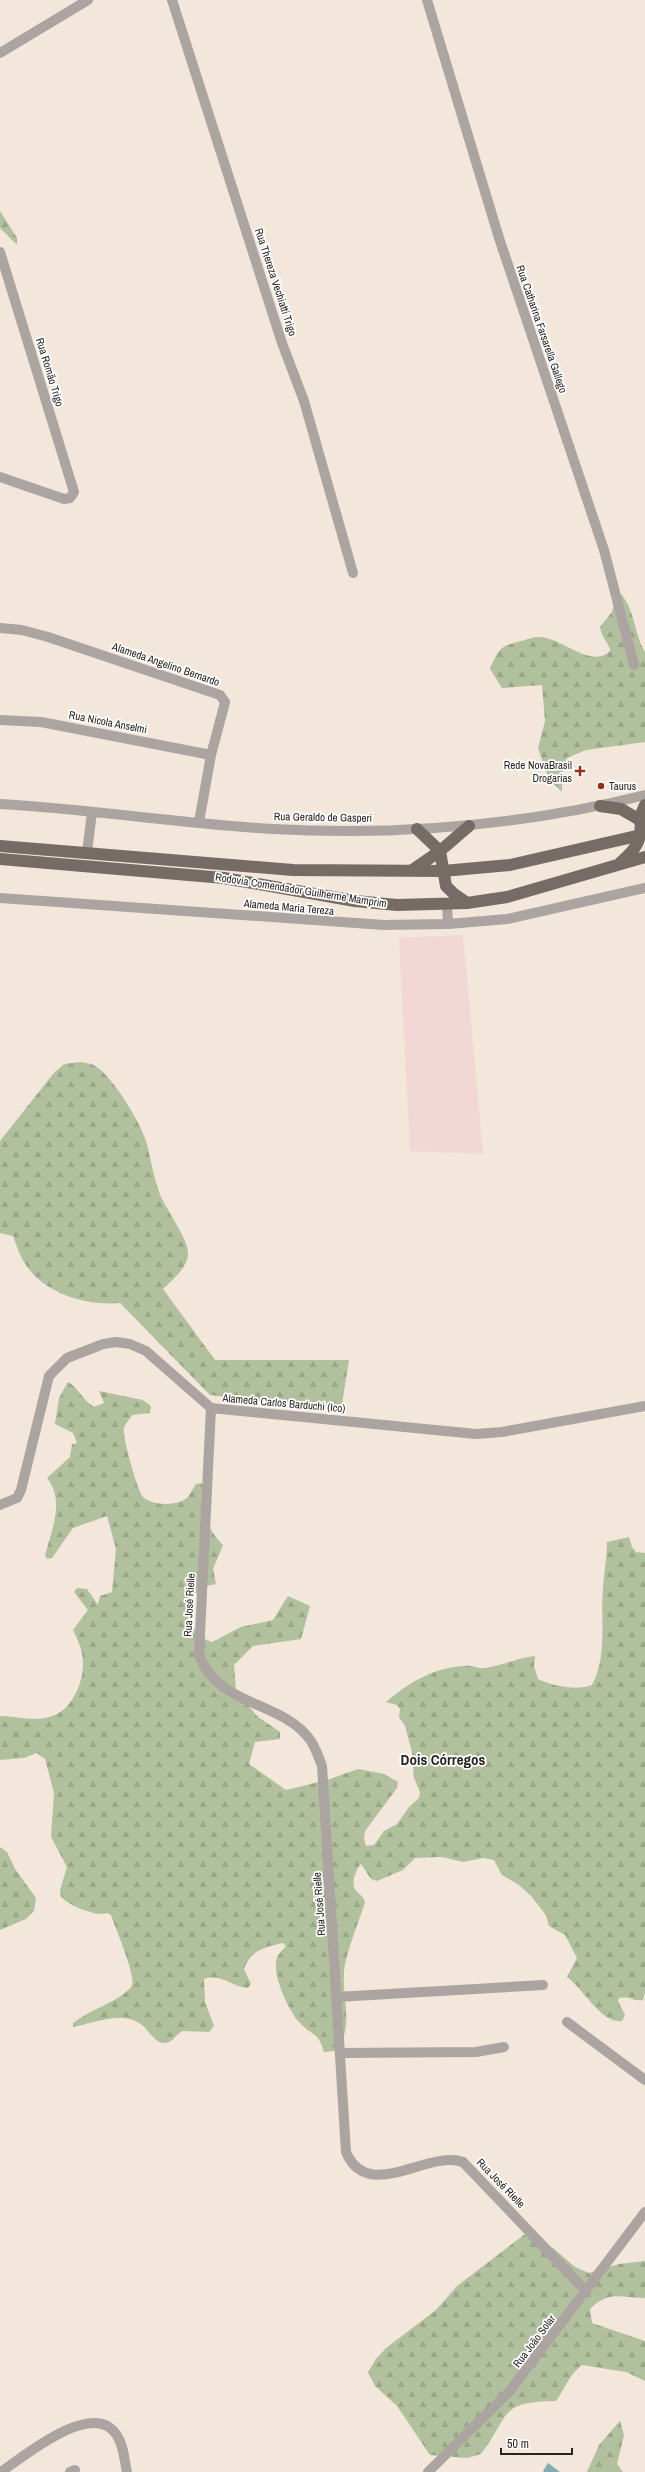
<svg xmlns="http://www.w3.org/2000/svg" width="645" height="2472" font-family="'Archivo Narrow',sans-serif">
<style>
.education{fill:#f2d8d5}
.forest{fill:url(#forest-firs)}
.water{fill:url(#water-waves)}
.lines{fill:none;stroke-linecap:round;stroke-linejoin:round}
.minor{stroke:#aba4a1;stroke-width:10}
.primary{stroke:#776b66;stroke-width:12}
.poi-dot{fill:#962e14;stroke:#fff;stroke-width:1.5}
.labels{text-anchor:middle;stroke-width:3.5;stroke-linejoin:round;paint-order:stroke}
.street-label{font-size:11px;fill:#292420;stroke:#fff}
.poi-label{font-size:11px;fill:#292420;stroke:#fff;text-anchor:end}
.district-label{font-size:15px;font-weight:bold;fill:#292420;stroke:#fff}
</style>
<defs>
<pattern id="forest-firs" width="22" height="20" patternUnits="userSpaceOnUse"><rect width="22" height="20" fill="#b1c09d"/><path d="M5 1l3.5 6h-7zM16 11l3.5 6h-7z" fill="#98a587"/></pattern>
<pattern id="water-waves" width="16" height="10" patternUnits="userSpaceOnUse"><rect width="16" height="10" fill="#7faeb2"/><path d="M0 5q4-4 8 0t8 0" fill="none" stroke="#688d90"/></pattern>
</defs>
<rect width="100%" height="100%" fill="#f3e6da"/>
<!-- education -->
<path class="education" d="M463,935L483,1154L410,1151L399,938Z"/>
<!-- forest -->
<path class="forest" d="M0,211L17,238V245L0,228Z
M621,594C635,610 634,634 645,652V742L586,750L567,758L562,773V792L549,779L538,748L545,721L542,685L502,688L490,669C500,646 501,646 525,640C529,639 533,637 537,637C559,635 592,670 610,651C610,644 602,639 600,627L612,612L616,597Z
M80,1062C85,1063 91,1063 95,1066C112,1075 142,1125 147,1144C151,1161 154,1179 161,1197C167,1210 187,1238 188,1252C189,1267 173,1279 163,1289L215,1360H349L341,1410L210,1395L120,1303C87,1306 45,1294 26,1265C20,1257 17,1246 13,1236L0,1233V1141L53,1074L64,1064Z
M68,1382C78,1387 82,1400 94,1407L104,1403L99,1391L143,1400L151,1406L150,1413L132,1415C130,1419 125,1424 124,1428C122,1436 138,1494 144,1498C154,1506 179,1506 188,1497C191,1493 193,1488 196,1484L201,1483L207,1489C208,1515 203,1525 223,1545L213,1569L216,1584C211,1585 204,1586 201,1589C179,1605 189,1635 212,1642L241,1627L273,1620L288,1596L310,1606L301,1639L253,1646L234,1665L236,1690L257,1716L280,1732V1739L255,1742L249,1764L286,1790L327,1780L358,1769L384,1774L398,1782L397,1788L365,1831L364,1839L366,1846L374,1845L384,1831L397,1824L409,1807L419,1798L420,1792L414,1778L412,1752L405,1726L399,1717L400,1709L397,1705L386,1702C410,1682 434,1667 466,1666C472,1665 478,1669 484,1668C501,1666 517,1658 535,1656L534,1666L538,1679C553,1686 576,1691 592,1685C608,1655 600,1620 603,1588C604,1572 607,1558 607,1542L629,1537L632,1547L636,1552L645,1553V1993L643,2000C634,2002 629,1995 619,1998L618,2001L625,2015L622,2021C601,2024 583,1988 567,1977L577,1958L565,1935L549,1926L546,1915L531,1896L519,1885L502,1875L494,1860L483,1858L463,1862L442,1857L415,1858L403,1870L377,1881L371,1879L361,1864C356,1869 351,1883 355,1889C358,1894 363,1895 365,1902C359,1922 345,1954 344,1973C342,2000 355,2029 335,2051L324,2052C318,2031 313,2037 300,2023C289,2012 271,1973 277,1958C278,1954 283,1950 286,1946L283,1943C265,1947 251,1950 244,1969L251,1984L248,1988C231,1987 222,1973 204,1979L205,2002L214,2026L209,2032L183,2031C175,2034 173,2044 163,2043C155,2042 148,2030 142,2025C124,2010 93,2023 73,2027V2023C86,2013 102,2007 116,1999C121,1996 130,1990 132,1985C136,1976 115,1927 111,1915C106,1912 103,1914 98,1914C84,1911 71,1906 61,1897L60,1890L67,1867L51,1837L54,1793L45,1759L37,1753L24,1758L0,1760V1716C18,1716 38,1723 55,1715C73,1708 84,1680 83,1662C83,1651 78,1641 73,1630L88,1610L74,1592L77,1588L87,1589L98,1605L100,1596L112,1592L116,1549L107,1516L73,1528L52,1558L47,1559L45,1555C52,1530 65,1500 47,1478L70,1457L72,1444L77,1443L73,1433L55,1424L59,1398Z
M0,1847L7,1852L15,1869L36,1898L34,1911L26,1919L0,1930Z
M525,2234L553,2248L575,2267L589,2273L619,2264L645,2261V2298C620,2298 609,2290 590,2309L592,2323L645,2341V2381L626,2372L582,2365C568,2376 566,2387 556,2401C498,2402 511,2414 481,2454L467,2458L430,2455L397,2406L375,2386L368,2372L376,2359L386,2348L436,2310L457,2286Z
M620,2421L624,2435L617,2464L623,2472H587L599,2445Z"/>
<!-- water -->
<path class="water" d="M548,2463L560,2472H544L543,2471Z"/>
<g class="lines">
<!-- minor -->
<path class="minor" d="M172,0L282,343L304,401L353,573
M427,0L499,238L604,550L634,665
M0,53L88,0
M0,252L74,492L70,498L64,499L0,477
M0,628L22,630L48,637L220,695L225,702L224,706L211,755L199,822
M0,720L41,722L211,755
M0,804C91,809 182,824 273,829C397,836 524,825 645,795
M87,852L92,812
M0,898L384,925L448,924L507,919L645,888
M447,903L448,924
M211,1408L199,1654C216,1707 283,1700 311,1741C316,1749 319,1758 322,1766L346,2152C368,2204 428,2149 463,2162L586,2291
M0,1505L17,1498L21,1490L49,1376L67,1358L103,1344L116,1342L130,1344L146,1351L211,1408L476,1434L502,1432L645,1406
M336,1997L543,1985
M567,2022L645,2080
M340,2053L476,2052L504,2047
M1,2472C23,2457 92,2399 116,2434C124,2445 124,2459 127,2472
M70,2472L75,2470
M428,2472L509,2392L645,2212"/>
<!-- primary -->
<path class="primary" d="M600,806L621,809L645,823
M417,829L440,851L446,886L454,894L467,903
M0,846L293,870L443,871L510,865L645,834
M0,859L224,878L355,901L397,905L467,903L507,897L645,857
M620,863C628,856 638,847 640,835C642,823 638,818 645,805
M411,871L440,851L469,826"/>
</g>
<!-- markers -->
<g class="poi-dot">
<path d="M578 765h4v4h4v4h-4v4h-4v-4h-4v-4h4z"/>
<circle cx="601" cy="786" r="4"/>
</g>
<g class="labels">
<!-- street labels -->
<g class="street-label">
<text transform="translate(276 282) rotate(72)" y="4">Rua Thereza Vechiatti Trigo</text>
<text transform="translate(542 329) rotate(71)" y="4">Rua Catharina Farsarella Gallego</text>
<text transform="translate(50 372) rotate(73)" y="4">Rua Romão Trigo</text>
<text transform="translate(166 664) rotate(19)" y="4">Alameda Angelino Bernardo</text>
<text transform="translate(108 722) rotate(11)" y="4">Rua Nicola Anselmi</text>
<text transform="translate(323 817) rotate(1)" y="4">Rua Geraldo de Gasperi</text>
<text transform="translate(301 890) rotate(9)" y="4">Rodovia Comendador Guilherme Mamprim</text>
<text transform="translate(289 907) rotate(5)" y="4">Alameda Maria Tereza</text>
<text transform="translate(284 1403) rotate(5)" y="4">Alameda Carlos Barduchi (Ico)</text>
<text transform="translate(189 1605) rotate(-87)" y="4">Rua José Rielle</text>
<text transform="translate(319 1904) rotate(-94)" y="4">Rua José Rielle</text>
<text transform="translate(501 2183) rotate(46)" y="4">Rua José Rielle</text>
<text transform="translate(534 2341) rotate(-53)" y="4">Rua João Solar</text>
</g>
<!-- poi labels -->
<g class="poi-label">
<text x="572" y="769">Rede NovaBrasil<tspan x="572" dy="13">Drogarias</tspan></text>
<text x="609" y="790" text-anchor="start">Taurus</text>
</g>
<!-- district labels -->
<g class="district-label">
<text x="443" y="1765">Dois Córregos</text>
</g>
</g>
<!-- scale -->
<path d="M501 2448v6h71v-6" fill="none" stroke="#292420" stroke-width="2"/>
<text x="507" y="2448" font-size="12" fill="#292420" stroke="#ffffff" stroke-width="3" paint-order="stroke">50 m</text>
</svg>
